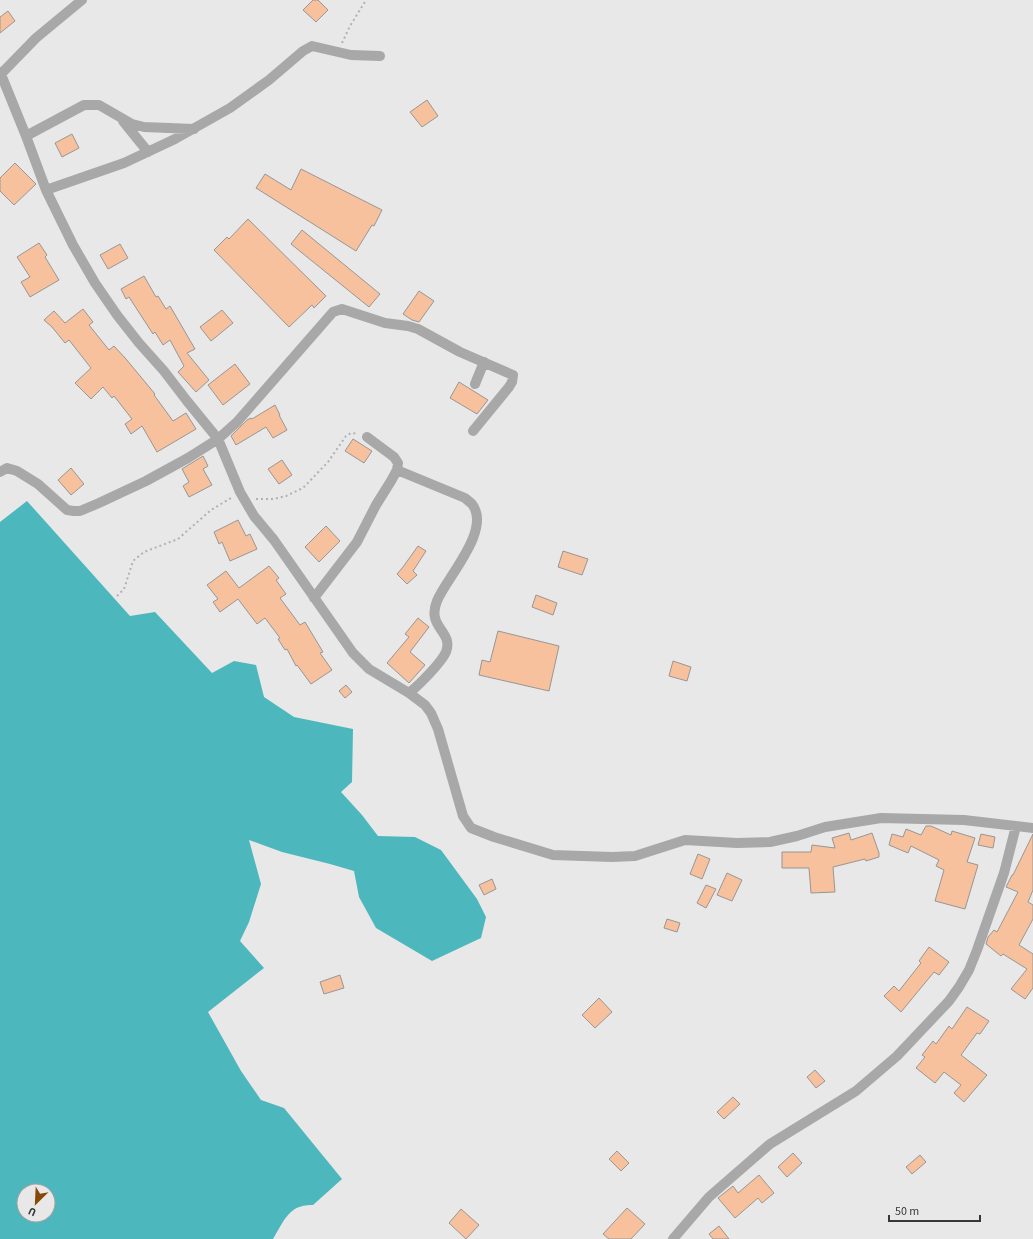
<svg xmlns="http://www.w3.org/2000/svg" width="1033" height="1239" font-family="'Source Sans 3',sans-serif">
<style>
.water{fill:#4cb7bc;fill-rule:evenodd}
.building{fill:#f6c19c;stroke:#989696}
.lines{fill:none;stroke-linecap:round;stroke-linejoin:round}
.path{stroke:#b1b1b2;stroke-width:2;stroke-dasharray:2 3;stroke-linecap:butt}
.minor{stroke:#a9a8a8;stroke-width:10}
</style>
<rect width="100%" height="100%" fill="#e8e8e9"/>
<!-- water -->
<path class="water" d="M27,501L130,616L155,612L212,673L234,661L256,665L264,697L294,717L353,729L352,782L341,792L362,815L378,836L415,837L441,850L477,899L486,917L481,938L432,961L376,928L359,897L354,871L330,864L282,852L249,840L261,884L249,922L240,941L264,968L208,1012L241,1071L261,1100L284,1108L342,1179L313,1205C289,1204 284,1221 273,1239H0V522ZM24,1191H48V1215H24Z"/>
<!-- building -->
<path class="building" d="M313,0H318L328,10L316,22L303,10Z
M8,11L15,21L0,33V17Z
M427,100L438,116L422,127L410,112Z
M72,134L79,148L62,157L55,143Z
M15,163L36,184L14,205L0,191V178Z
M301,169L382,210L374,226L372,225L356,251L256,188L265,174L291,190Z
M248,219L326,296L314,308L312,305L289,327L214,250L227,237L229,239Z
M302,230L380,294L369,307L291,244Z
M39,243L47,255L45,257L59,280L30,297L21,282L30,277L17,257Z
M120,244L128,258L108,269L100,255Z
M144,276L156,297L158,296L166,309L170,306L195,349L187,353L209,380L196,392L178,372L184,366L170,340L163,345L155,332L153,334L129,297L126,299L121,289Z
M419,291L434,301L419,322L412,320L403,314Z
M83,309L93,322L89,325L109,350L114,346L126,359L155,394L154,395L173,421L186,413L196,429L157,452L142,426L131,434L125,424L132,419L114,396L112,398L103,387L91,399L75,383L91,368L69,340L65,343L52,327L44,320L54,311L65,323Z
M222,310L233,323L211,341L200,327Z
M235,364L250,384L223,405L208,385Z
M459,382L488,400L477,414L450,398Z
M275,405L280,415H279L287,430L273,438L266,427L236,445L231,436L247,420L251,418L252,419Z
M353,439L372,451L364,463L345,451Z
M203,456L208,466L203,469L212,485L189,497L183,486L189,482L182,469Z
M282,460L292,475L279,484L268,469Z
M71,468L84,484L71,495L58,480Z
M238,520L246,536L250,534L257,549L230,561L222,542L219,544L214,532Z
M326,526L340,541L319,562L305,547Z
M418,546L426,551L413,571L417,575L407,584L397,574L403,567Z
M563,551L588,559L582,575L558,567Z
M269,566L279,578L276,580L286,594L280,598L300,625L305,622L323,652L320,653L332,670L311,684L297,665L296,666L287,649L285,650L278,639L280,638L265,618L257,624L238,599L220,612L213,602L218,599L207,585L226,571L239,588Z
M536,595L557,603L553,615L532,607Z
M418,618L429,627L410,652L425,665L409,683L387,663L409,637L405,634Z
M498,631L559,646L549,691L479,675L482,660L490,662Z
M673,661L691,667L687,681L669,676Z
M346,685L352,692L345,698L339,691Z
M926,826H931L951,835L952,831L975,838L967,862L978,865L965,909L935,901L944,870L936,866L939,860L911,846L908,853L889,845L892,834L903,837L906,829L921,835Z
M849,833L851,840L872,833L879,853V857L866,861L865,859L833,867L835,892L811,893L809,868H782V852H811L812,845L835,848L832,838Z
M981,834L995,837L993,848L978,845Z
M1033,834V890L1028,902L1033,905V919L1019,945L1033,954V988L1025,999L1011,989L1027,969L1003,954L1001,956L986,944L988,937L994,930L997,932L1018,892L1006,887L1012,875H1013Z
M698,854L710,859L702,879L690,874Z
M727,873L742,880L732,901L717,895Z
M492,879L496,889L484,895L479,885Z
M706,885L716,889L706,908L697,903Z
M667,919L680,923L677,932L664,928Z
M929,947L949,962L939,975L934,972L901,1012L884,996L894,986L899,991L921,963L919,961Z
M340,975L344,988L324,994L320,982Z
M599,998L612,1012L595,1028L582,1015Z
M967,1007L989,1021L980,1034L977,1033L961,1055L987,1075L964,1102L954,1093L961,1085L944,1072L935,1083L916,1068L925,1057L922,1055L933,1041L936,1044L949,1026L952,1029Z
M815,1070L825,1081L816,1088L807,1077Z
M733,1097L740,1104L724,1119L717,1112Z
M617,1151L629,1163L621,1171L609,1159Z
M793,1153L802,1163L787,1177L778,1167Z
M920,1155L926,1162L912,1174L906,1167Z
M759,1175L774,1193L762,1203L758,1198L735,1218L718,1198L733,1186L738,1193Z
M627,1208L645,1224L631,1239H609L603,1234Z
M461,1209L479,1225L466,1239L449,1223Z
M719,1226L729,1239H713L709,1234Z"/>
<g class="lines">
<!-- path -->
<path class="path" d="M342,43L350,26L366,0
M256,499H274L286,496L303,488L328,462L346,436L351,433L358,434
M117,596L124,589L133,561L144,552L178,539L211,510L231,498"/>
<!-- minor -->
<path class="minor" d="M0,72L26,136L46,190L73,245L95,283L117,315L139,343L164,371L187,401L218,439L240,492L254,516L274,540L353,653L369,669L409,693L425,705L431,713L438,729L463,816L471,828L494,837L553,855L612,857L635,856L685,840L737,843L770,842L797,836L825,827L881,818L964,820L1033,828
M1,74L36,38L82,0
M123,121L148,152
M26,136L84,105H99L132,124L144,127L194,129
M46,190L124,163L175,139L230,108L269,80L303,51L312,46L351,55L380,56
M475,384L484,362
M397,470L465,498C467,500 470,502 472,504C492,530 447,577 437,601C426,628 454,631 446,652C441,663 419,685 409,693
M0,472L7,468L17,471L38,484L67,510L74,511H80L99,503L146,481L188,458L218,439L237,422L333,312L342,309L385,323L408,326L418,329L460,352L513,375L512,382L509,387L473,431
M314,598L357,542L376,505L391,481L397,470L398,463L394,457L367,437
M673,1239L709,1197L770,1144L856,1091L897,1056L949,1001L959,987L969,970L977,950L1004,873L1016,826"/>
</g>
<!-- north arrow -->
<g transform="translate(36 1203) rotate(204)"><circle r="19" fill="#e8e8e9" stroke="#a1a1a2"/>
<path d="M0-3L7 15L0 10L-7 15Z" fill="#864907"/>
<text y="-6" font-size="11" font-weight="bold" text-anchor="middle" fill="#373737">U</text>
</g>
<!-- scale -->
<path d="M889 1215v6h91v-6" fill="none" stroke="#373737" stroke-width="2"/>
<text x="895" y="1215" font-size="12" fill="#373737" stroke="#e8e8e9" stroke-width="3" paint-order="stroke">50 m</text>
</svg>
